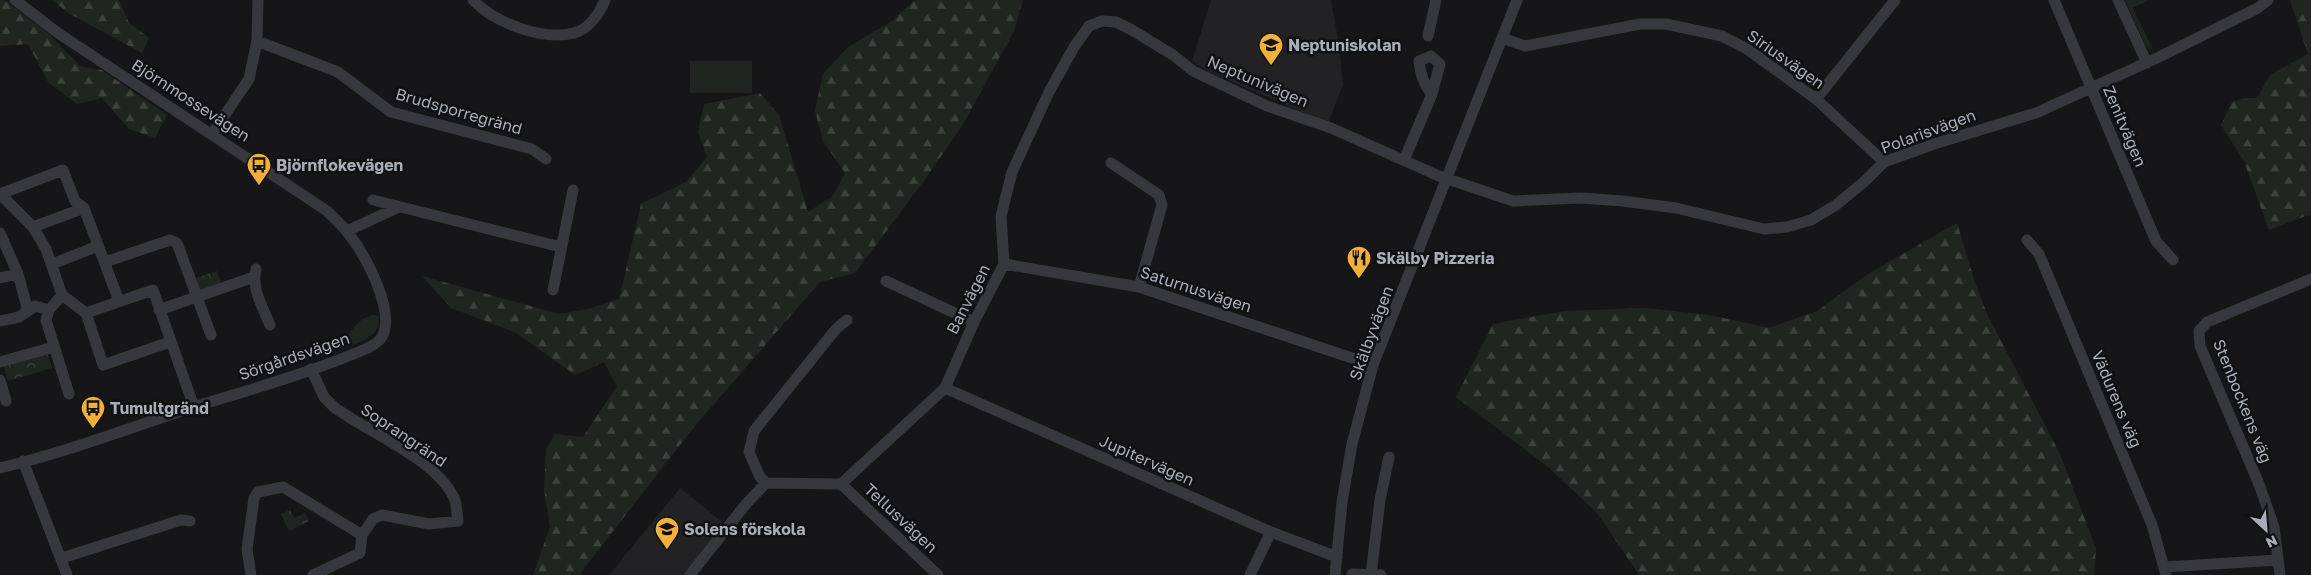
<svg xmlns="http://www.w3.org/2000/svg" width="2311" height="575" font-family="'Golos Text',sans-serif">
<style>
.built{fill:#222225}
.grass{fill:#1e261f}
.forest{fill:url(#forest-firs)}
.park{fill:url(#park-crowns)}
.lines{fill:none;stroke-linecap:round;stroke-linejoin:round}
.minor{stroke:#37383d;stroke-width:11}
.labels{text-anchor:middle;stroke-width:5;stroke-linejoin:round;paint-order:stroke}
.poi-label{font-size:16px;font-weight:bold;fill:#a8adb8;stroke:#111113;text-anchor:start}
.street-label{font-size:16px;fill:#a8adb8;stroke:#111113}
</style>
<defs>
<pattern id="forest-firs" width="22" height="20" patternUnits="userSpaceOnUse" patternTransform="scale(1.25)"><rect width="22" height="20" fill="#1e261f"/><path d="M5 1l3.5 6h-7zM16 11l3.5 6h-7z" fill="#3c433d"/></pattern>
<pattern id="park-crowns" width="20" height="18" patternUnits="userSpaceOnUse" patternTransform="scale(1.25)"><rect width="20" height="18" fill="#1e261f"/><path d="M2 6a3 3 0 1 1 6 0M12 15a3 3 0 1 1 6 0" fill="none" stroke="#3c433d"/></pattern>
</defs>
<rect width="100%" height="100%" fill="#161618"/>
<!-- built -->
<path class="built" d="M1211,0H1331L1339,45L1343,85L1328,123L1209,72L1192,61Z
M680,488L725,524L684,575H609Z"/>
<!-- grass -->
<path class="grass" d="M2125,0H2149L2133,8L2153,50L2146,46Z
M690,61H752V93H690Z
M1234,63L1260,74L1255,87L1229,76Z
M373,315L378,316C385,336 353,345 340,350C348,336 355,319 373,315Z"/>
<!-- forest -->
<path class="forest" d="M0,0H4L47,32L80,66L102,70L167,115L155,138L129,129L102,98L77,104L48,82L28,44L0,46Z
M52,0H119L129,23L149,38L142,53L70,14Z
M915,0H1023L1014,31L962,126L926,178L855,273L820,282L694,427L579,575H533L550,527L544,490L546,449L555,434L583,437L617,386L604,362L575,375L515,332L451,308L422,276L559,314L588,309L619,299L641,204L686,182L707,157L698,132L704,104L760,93L779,115L808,212L833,196L845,173L823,141L815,111L823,74L848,47L892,21Z
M2290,0H2311V214L2269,230L2244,161L2221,125L2232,102L2244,98H2257L2270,75L2308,54Z
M1957,223L1974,279L1987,314L2060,454L2096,548L2094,575H1639L1597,513L1548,467L1456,397L1493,324L1564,311L1646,308L1710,315L1769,328L1817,311L1868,274Z"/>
<!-- park -->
<path class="park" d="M217,271L221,283L200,290L196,278Z
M47,352L52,368L8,381L3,365Z
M290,510L294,518L305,513L309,521L289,531L281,514Z"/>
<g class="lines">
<!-- minor -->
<path class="minor" d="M473,0C495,23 542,41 574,33C588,30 600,13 605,0
M2054,0L2156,241L2173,260
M2118,0L2147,63
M1428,36L1436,0
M1502,38L1525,46L1640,24H1666L1722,36L1747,49L1816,99L1884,162
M257,41L338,72L391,112L532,149L546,159
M1816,99L1895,0
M212,134L249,79L257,41L258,0
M1404,160L1432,94C1423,84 1421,75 1419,61L1431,56L1440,64L1432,94
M1111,163L1159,195L1162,205L1139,287
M0,194L63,170L75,201L84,208L119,301
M0,194L33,227L46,249L62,295L86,313
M373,200L561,247
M33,227L84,208
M347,231L399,207
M0,233L18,274L28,311L35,306L49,310
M2027,240L2039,254L2152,525L2166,575
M105,262L170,240L177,243L211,335
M52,264L98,246
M1004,264L1139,287L1373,365
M256,269C251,288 263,308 270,325
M0,278L18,274
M886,281L974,322
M553,290L573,190
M62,295L49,310L46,320L69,394
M159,310L254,277
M0,321L19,317L28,311
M170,342L103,365L86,313L153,290L194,407
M0,362L54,347
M0,380L6,401
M945,388L1271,532L1337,557
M23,461L67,575
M0,468C64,453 126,429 188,409C248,390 310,373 368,348C373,345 379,342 382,337C396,311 365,254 348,233C342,225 334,218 327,211L58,33L15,0
M766,483L760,477L749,452L754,431L836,329L847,320
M841,484L938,575
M62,558L181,520L190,521
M2165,567L2278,560
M1352,574L1381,575
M251,575L247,549L254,498L258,492L283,487L362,535L373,519L382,515L429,524L458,521C457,514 457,505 454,498C436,459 369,433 334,407L324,397L311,369
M313,575L360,553L362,535
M690,575L746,504L766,483L841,484L945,388L974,322L1004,264L1001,216L1012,172L1049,92L1074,47L1089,26L1102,21L1116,22L1132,30L1173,55L1193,71L1267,106L1331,128L1439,176L1513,201L1580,198L1623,201L1676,208L1764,229L1787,227L1811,220L1836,205L1865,181L1884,162L1934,144L2036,113L2159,57L2258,8L2268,0
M1250,575L1271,532
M1335,575L1342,502L1352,444L1373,365L1517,0
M1371,575L1380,500L1389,457
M2280,575L2274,527L2259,484L2200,346L2199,331L2207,322L2311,279"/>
</g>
<!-- icons -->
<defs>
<symbol id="school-pin" viewBox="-11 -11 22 30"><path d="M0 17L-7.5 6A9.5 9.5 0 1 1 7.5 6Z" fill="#f2b134" stroke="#111113"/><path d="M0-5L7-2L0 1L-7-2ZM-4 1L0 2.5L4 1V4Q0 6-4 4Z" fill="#111"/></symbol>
<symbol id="bus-pin" viewBox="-11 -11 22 30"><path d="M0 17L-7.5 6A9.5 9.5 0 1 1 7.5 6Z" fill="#f2b134" stroke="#111113"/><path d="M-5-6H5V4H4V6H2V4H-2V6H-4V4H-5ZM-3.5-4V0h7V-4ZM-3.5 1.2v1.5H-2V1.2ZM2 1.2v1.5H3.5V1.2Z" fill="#111"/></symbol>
<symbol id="restaurant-pin" viewBox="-11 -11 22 30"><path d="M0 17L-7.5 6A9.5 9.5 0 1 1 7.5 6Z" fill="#f2b134" stroke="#111113"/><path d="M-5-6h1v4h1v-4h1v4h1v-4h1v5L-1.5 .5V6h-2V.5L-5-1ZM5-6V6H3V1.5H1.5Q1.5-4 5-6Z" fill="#111"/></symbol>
</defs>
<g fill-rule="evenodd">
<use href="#school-pin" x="1257" y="31" width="28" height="38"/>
<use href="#bus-pin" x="245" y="151" width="28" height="38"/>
<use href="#restaurant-pin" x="1345" y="244" width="28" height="38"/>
<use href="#bus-pin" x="79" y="394" width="28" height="38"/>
<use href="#school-pin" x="653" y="515" width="28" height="38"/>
</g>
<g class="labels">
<!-- poi labels -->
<g class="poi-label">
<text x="1288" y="51">Neptuniskolan</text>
<text x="276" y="171">Björnflokevägen</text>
<text x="1376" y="264">Skälby Pizzeria</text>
<text x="110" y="414">Tumultgränd</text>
<text x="684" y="535">Solens förskola</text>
</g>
<!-- street labels -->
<g class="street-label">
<text transform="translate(1786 59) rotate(35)" y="6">Siriusvägen</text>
<text transform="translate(1258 81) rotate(23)" y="6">Neptunivägen</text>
<text transform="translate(191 100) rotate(33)" y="6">Björnmossevägen</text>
<text transform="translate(459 111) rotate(16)" y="6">Brudsporregränd</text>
<text transform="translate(2125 126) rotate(67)" y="6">Zenitvägen</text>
<text transform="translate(1928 131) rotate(-20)" y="6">Polarisvägen</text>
<text transform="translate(1196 289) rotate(18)" y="6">Saturnusvägen</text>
<text transform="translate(968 299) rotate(-63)" y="6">Banvägen</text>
<text transform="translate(1371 333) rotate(-70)" y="6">Skälbyvägen</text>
<text transform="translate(294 356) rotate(-19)" y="6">Sörgårdsvägen</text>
<text transform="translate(2117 399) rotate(67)" y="6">Vädurens väg</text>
<text transform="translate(2243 401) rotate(68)" y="6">Stenbockens väg</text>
<text transform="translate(404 435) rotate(34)" y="6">Soprangränd</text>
<text transform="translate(1147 460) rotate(24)" y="6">Jupitervägen</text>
<text transform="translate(901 518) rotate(43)" y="6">Tellusvägen</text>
</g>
</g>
<!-- north arrow -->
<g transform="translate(2266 530) rotate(154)" stroke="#111113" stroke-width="4" paint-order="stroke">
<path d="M0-4L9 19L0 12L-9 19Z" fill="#a8adb8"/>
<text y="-8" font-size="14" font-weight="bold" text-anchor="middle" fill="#a8adb8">N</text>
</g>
</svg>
